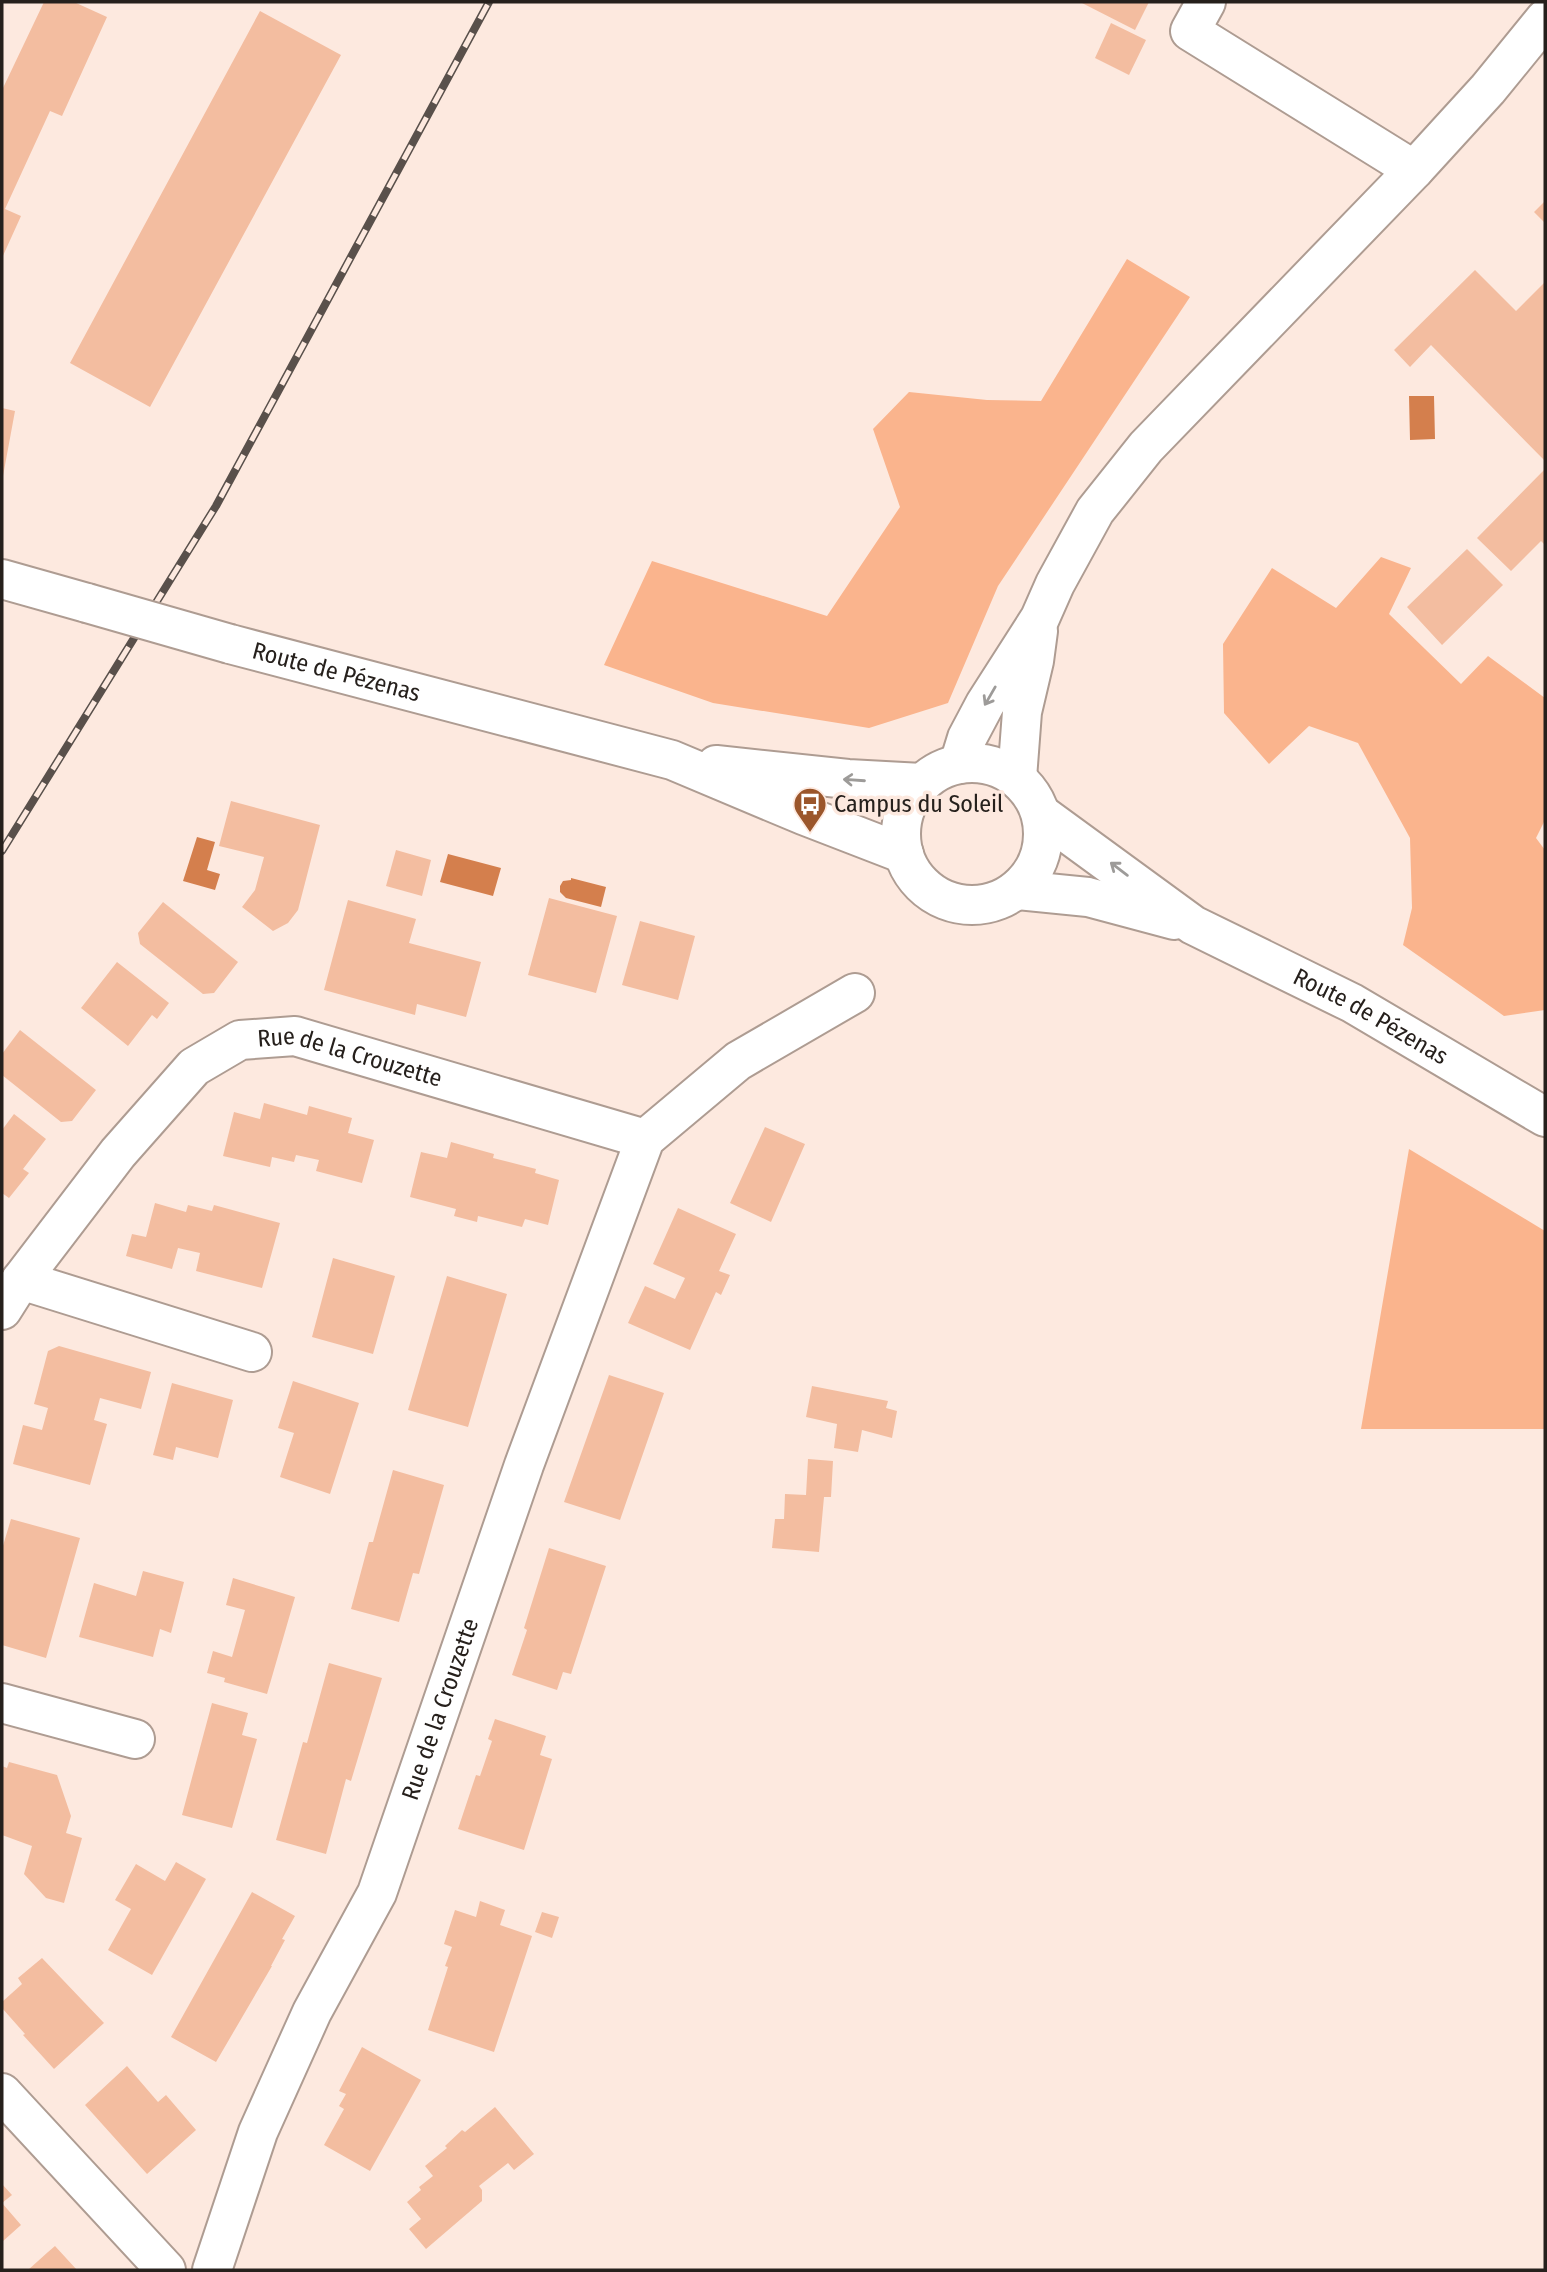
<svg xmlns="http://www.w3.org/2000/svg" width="1547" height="2272" font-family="'Fira Sans Condensed',sans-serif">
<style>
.green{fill:#fab48d}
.water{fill:#d47f4d}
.building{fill:#f3bda0}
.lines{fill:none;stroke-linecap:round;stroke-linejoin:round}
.minor-casing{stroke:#ae9c92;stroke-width:42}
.major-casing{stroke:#ae9c92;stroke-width:42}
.minor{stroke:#fff;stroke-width:38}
.major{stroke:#fff;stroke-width:38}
.rail-casing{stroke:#59504b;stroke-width:8}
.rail{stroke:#fde9df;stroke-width:5;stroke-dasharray:16;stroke-linecap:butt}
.major-bridge-casing{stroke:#ae9c92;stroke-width:42;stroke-linecap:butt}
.major-bridge{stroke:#fff;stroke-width:38}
.oneway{stroke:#9d9b99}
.labels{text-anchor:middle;stroke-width:7;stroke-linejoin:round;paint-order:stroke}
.street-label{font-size:24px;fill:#26201c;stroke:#fde9df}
.poi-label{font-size:24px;fill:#26201c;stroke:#fde9df;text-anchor:start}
</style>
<rect width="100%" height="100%" fill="#fde9df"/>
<!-- green -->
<path class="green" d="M1127,259L1190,297L998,586L948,703L869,728L713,703L604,665L652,561L827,616L900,507L873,429L909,392L987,400L1041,401Z
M1381,557L1411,568L1389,614L1461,684L1488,656L1545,698V820L1536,838L1545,850V1010L1504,1016L1403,945L1412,908L1410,838L1358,743L1309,726L1269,764L1224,713L1223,644L1272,568L1336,608Z
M1409,1149L1545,1231V1429H1361Z"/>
<!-- water -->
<path class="water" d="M1409,396H1434L1435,439L1410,440Z
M197,837L215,842L207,870L220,874L215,890L183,881Z
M448,854L501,868L493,896L440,882Z
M571,878L606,887L601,907L566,898L560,892V886L563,881L571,880Z"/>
<!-- building -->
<path class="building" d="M44,2H74L107,17L62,116L50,111L5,209L21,216L2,258V88H3Z
M1080,2H1149L1135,30Z
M260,11L341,55L150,407L70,363Z
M1111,23L1146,40L1129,75L1095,58Z
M1545,201V223L1534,212Z
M1475,270L1516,311L1545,282V461L1431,345L1410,367L1394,350Z
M2,408L15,411L3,476H2Z
M1545,469V545L1541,541L1511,571L1477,538Z
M1467,549L1503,585L1442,645L1407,607Z
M231,801L320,825L298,910L288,923L273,931L242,907L255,890L264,857L219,846Z
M396,850L431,860L422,896L386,886Z
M549,898L617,916L596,993L528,975Z
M348,900L416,919L409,943L481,962L466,1017L417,1004L415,1015L324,990Z
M163,902L238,962L214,993L203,994L140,944L138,933Z
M640,921L695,936L678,1000L622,985Z
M117,962L169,1003L157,1019L152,1015L128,1046L81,1008Z
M20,1030L96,1090L72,1121L61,1122L2,1075V1054Z
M264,1103L307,1115L309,1106L352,1118L348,1133L374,1140L362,1183L316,1171L319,1160L296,1155L294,1162L272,1157L270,1167L223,1156L234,1112L260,1119Z
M14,1114L46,1139L23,1169L29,1173L9,1198L2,1193V1130Z
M765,1127L805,1144L771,1222L730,1203Z
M451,1142L494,1154L493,1158L536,1169L535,1173L559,1180L548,1225L525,1219L522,1227L478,1216L477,1222L454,1216L456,1209L410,1197L421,1152L447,1158Z
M155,1203L186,1212L188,1205L212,1211L214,1205L280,1223L262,1288L196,1271L200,1253L178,1248L172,1269L126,1256L132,1234L146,1237Z
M678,1208L736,1234L719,1271L730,1275L721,1295L716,1292L690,1350L628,1323L645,1286L675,1299L685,1278L653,1264Z
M333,1258L395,1276L373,1354L312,1337Z
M447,1276L507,1294L468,1427L408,1410Z
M59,1346L151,1372L141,1409L100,1398L94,1420L107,1424L90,1485L13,1464L23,1425L42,1430L48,1408L34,1404L48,1351Z
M609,1375L664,1393L620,1520L564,1502Z
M293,1381L359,1403L330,1494L280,1477L294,1433L278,1428Z
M172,1383L233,1400L218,1458L176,1447L173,1460L153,1455Z
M812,1386L888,1401L886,1408L897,1411L892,1438L862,1430L858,1452L834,1448L837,1424L806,1417Z
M808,1459L833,1461L831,1497H824L819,1552L772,1548L775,1519H784L785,1494L806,1495Z
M393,1470L444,1485L419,1574L413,1573L399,1622L351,1609L369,1542H373Z
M11,1519L80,1538L46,1658L2,1645V1549Z
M549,1548L606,1566L571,1674L563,1672L557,1690L512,1675L527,1630L524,1628Z
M143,1571L184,1582L171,1633L160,1629L153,1657L79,1637L94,1583L136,1596Z
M233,1578L295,1597L267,1694L224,1682L225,1678L207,1673L213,1651L232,1657L245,1610L226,1605Z
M329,1663L382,1678L351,1781L346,1779L326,1854L276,1840L303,1742L307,1743Z
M212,1703L248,1713L242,1735L257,1739L232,1828L182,1815Z
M495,1719L546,1736L540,1755L552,1759L524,1850L458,1829L476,1775L480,1776L492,1741L488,1739Z
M9,1762L57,1775L71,1816L66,1833L82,1838L64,1903L46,1898L24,1874L32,1846L2,1835V1766L7,1768Z
M176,1862L206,1879L152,1975L108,1950L131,1909L115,1900L136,1864L165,1881Z
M252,1892L295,1916L282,1939L285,1940L271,1966H272L216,2062L171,2037Z
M480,1901L505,1910L500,1925L532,1936L494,2052L428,2030L448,1967L445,1966L452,1947L444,1944L455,1910L476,1917Z
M542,1912L559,1917L552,1938L535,1932Z
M42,1958L104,2023L54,2069L23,2035L25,2034L2,2008V2002L22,1984L18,1978Z
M362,2047L421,2080L370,2171L324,2145L344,2109L339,2106L346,2094L339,2091Z
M127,2066L158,2102L166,2095L196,2130L147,2174L85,2105Z
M495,2107L534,2154L514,2170L508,2163L479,2186L482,2190V2201L426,2249L409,2229L421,2219L407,2202L421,2190L419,2187L433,2176L425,2166L447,2148L445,2146L462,2130L465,2132Z
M2,2184L12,2195L2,2203L21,2225L2,2242Z
M55,2246L77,2270H28L48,2252Z"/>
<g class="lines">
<defs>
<g id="minor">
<path d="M1206,2L1190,31L1414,170"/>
<path d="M959,764L967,738L985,704L1040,618L1055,584L1095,511L1146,447L1414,170L1488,89L1545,19"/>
<path d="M1017,778L1022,712L1034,661L1038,631"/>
<path d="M21,1280L252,1352"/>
<path id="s1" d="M2,1310L21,1280L118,1153L194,1067L240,1040L295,1036L645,1139"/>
<path d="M2,1703L135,1739"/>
<path d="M2,2093L166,2270"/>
<path id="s2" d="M212,2270L258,2132L312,2012L377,1893L524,1465L645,1139L738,1061L855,993"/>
</g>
<g id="major">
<path d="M2,579L87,603"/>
<path id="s3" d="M230,644L672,760L803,815L904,854"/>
<circle cx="972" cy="834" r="71"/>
<path d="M716,765L848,779L922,783"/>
<path id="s4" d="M1041,814L1193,925L1352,1003L1545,1117"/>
<path d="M1017,890L1088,897L1174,920"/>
</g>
</defs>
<!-- minor casing -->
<use href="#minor" class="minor-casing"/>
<!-- major casing -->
<use href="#major" class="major-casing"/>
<!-- minor -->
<use href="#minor" class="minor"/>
<!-- major -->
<use href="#major" class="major"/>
<defs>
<path id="rail" d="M2,851L216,506L489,2"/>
</defs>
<!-- rail casing -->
<use href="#rail" class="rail-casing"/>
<!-- rail -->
<use href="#rail" class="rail"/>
<defs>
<path id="major-bridge" d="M87,603L230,644"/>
</defs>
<!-- major-bridge casing -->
<use href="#major-bridge" class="major-bridge-casing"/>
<!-- major-bridge -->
<use href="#major-bridge" class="major-bridge"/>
</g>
<!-- one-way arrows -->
<defs><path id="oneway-shaft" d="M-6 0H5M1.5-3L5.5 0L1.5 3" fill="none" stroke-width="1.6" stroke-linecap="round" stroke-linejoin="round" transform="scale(1.75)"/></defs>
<g class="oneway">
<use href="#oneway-shaft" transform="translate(990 696) rotate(120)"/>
<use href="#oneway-shaft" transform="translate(854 780) rotate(-176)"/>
<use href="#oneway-shaft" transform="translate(1119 869) rotate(-143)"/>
</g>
<!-- icons -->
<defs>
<symbol id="bus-pin" viewBox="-11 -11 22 30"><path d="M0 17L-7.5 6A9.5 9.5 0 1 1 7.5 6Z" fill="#9b562b" stroke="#fde9df"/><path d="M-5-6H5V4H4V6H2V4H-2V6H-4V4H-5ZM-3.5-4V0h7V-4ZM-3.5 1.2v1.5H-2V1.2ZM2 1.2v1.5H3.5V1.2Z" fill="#fff"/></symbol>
</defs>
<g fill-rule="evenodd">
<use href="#bus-pin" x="791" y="785" width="38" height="52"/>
</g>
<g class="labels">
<!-- street labels -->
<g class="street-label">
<text dy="8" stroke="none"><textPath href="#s3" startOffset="110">Route de Pézenas</textPath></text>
<text dy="8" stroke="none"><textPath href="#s4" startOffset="388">Route de Pézenas</textPath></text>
<text dy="8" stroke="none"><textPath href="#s1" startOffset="476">Rue de la Crouzette</textPath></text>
<text dy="8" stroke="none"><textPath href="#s2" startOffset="607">Rue de la Crouzette</textPath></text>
</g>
<!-- poi labels -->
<g class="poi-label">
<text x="834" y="812">Campus du Soleil</text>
</g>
</g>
<!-- border -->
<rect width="1547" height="2272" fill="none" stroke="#26201c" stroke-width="7"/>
</svg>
